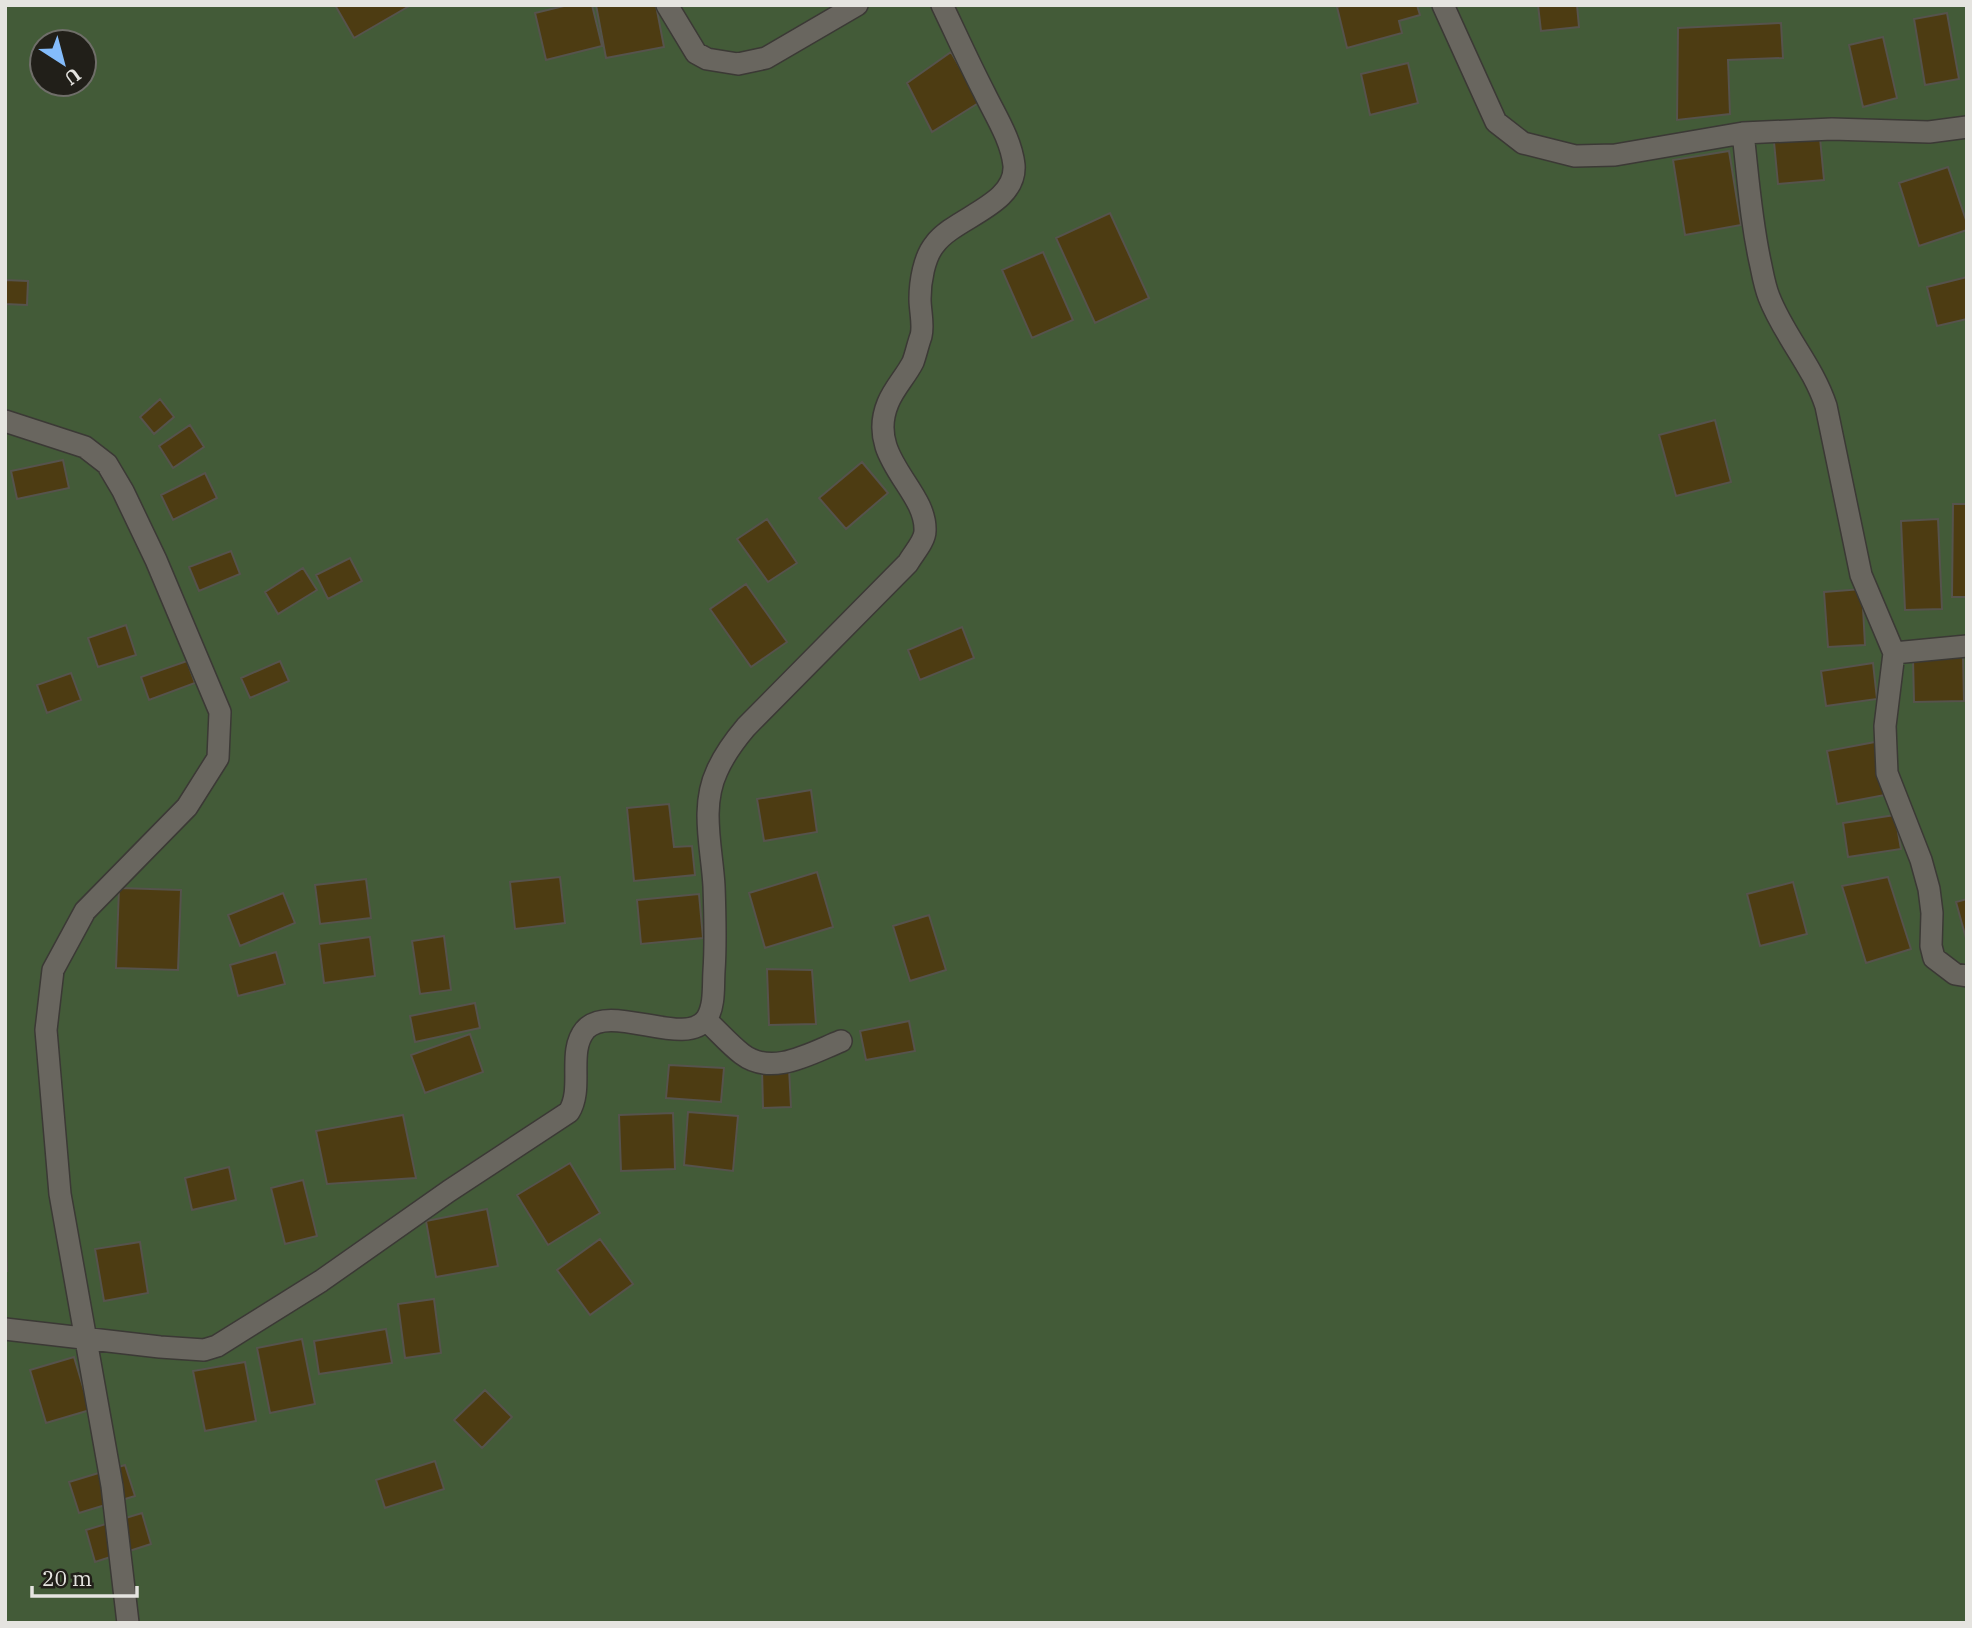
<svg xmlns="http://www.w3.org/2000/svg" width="1972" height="1628" font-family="'IBM Plex Serif',serif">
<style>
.forest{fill:#435b38;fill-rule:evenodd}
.building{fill:#4d3c12;stroke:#56534c;stroke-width:2}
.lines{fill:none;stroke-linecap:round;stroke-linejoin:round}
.street-casing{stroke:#3b3935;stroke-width:24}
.street{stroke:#69665f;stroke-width:21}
</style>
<rect width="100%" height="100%" fill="#211f19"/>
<!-- forest -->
<path class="forest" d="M5,5H1967V1623H5ZM42,42H84V84H42Z"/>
<!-- building -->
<path class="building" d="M335,5H411L354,38Z
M568,5H592L602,46L546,60L535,13Z
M596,5H656L664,47L606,58Z
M1344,5H1417L1420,15L1399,21L1402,33L1347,48L1337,7Z
M1538,5H1577L1579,27L1541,31Z
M1947,13L1959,79L1925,85L1914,19Z
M1781,23L1783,58L1728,60L1730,114L1677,120L1678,28Z
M1883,37L1897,98L1863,107L1849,45Z
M951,52L980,102L932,132L907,83Z
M1408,63L1418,103L1370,115L1361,74Z
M1820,138L1824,180L1778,184L1774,142Z
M1729,151L1741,225L1685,235L1673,160Z
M1948,167L1967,223V230L1919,246L1899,183Z
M1110,213L1149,298L1095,323L1056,238Z
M1043,252L1073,320L1032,338L1002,270Z
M1967,277V319L1937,326L1927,287Z
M5,280L28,281L27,305L5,304Z
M160,399L174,417L154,434L140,417Z
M1715,420L1731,482L1676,496L1659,435Z
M190,425L204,447L173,468L159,446Z
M63,460L69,488L17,499L11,471Z
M862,462L888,493L846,529L819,498Z
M205,473L217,498L173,520L161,495Z
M1953,504H1967V597H1952Z
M767,519L797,563L768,582L737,539Z
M1938,519L1942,609L1905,610L1901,521Z
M231,551L240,574L199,591L189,567Z
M350,558L362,581L328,599L316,575Z
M303,568L317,590L278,614L265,592Z
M746,584L787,642L751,667L710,609Z
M1862,589L1865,645L1828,647L1824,592Z
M126,625L136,655L98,667L88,638Z
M962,627L974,658L920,680L908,650Z
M1963,656L1964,701L1914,702L1913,658Z
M187,661L195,683L149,700L141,677Z
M280,661L289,681L250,698L241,678Z
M1873,663L1877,699L1826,706L1821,671Z
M71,673L81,700L47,713L37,685Z
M1875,742L1885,795L1837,804L1827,751Z
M811,790L817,832L764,841L757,799Z
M669,804L674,847L692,846L695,875L634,881L627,808Z
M1895,815L1901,849L1848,857L1843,823Z
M817,872L833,927L765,948L749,893Z
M560,877L565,923L515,929L510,882Z
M1888,877L1911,949L1866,963L1842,886Z
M366,879L371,918L320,924L315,885Z
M1793,882L1807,934L1760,946L1747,894Z
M119,888L181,890L178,970L116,968Z
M283,893L295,923L240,946L228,915Z
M699,894L703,938L641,944L637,900Z
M1967,899V942L1956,902Z
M929,915L946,970L910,981L893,926Z
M444,936L451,990L420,994L412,941Z
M370,937L375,976L324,983L319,944Z
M276,952L285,984L238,996L230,965Z
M767,969L812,970L816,1024L769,1025Z
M475,1003L480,1028L415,1042L410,1016Z
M909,1021L915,1051L866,1060L860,1031Z
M470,1034L483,1072L425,1093L411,1055Z
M669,1065L724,1068L721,1102L666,1098Z
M789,1068L791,1107L763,1108L762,1069Z
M688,1112L738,1116L733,1171L684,1165Z
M673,1113L675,1169L621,1171L619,1115Z
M403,1115L416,1178L327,1184L316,1131Z
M570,1163L600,1213L548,1245L517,1195Z
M229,1167L236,1200L192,1210L185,1178Z
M303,1180L317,1236L285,1244L271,1188Z
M487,1209L498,1266L436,1277L426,1221Z
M5,1218L7,1271H5Z
M600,1239L633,1284L590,1315L557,1270Z
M140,1242L148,1293L104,1301L95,1249Z
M434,1299L441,1353L405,1358L398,1304Z
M386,1329L392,1363L319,1374L314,1341Z
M302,1339L315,1404L270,1413L257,1348Z
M74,1357L90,1410L46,1423L30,1370Z
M245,1362L256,1421L205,1431L193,1371Z
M485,1390L512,1417L482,1448L454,1420Z
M435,1461L444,1489L385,1508L376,1480Z
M125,1465L135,1496L79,1513L69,1482Z
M142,1513L151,1544L95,1562L86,1530Z"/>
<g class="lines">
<defs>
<path id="street" d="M667,5L696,53L707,59L738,64L766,58L857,5
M1443,5L1496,122L1523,143L1575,156L1615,155L1743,133L1832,129L1929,132L1967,127
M1743,133C1748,177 1751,222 1761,266C1763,276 1765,287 1769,297C1784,336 1813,366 1826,406L1861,575L1894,653L1885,726L1887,773L1921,860L1929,889L1932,913L1931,946L1934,958L1955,974L1967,976
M5,421L85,447L107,464L123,491L156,560L220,712L218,758L187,807L85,911L53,970L46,1030L60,1194L112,1486L128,1623
M1894,653L1967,646
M706,1020C718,1031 729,1044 742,1054C772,1077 811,1053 841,1041
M5,1329L160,1347L204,1350L217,1346L321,1281L449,1191L569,1112C584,1088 567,1052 585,1030C610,1001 686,1050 707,1018C715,1005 713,986 714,971C716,943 715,914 714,886C712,849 700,807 717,771C724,755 735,740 746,727L908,563C913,554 925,541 925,531C927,489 865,458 888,403C894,388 906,376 913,362C916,354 918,344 921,336C924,325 920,311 920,299C920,282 924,257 935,244C955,217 1017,205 1014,165C1011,139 995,115 984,92C969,63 956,34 942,5"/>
</defs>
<!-- street casing -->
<use href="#street" class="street-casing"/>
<!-- street -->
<use href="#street" class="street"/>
</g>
<!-- border -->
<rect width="1972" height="1628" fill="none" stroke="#e5e4e0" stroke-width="14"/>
<!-- north arrow -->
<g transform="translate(63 63) rotate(144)"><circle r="33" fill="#211f19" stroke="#6f6e69" stroke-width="2"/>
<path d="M0-5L12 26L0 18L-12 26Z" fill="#84bcfb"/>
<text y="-10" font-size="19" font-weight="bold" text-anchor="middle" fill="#e5e4e0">U</text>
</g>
<!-- scale -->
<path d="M32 1586v10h105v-10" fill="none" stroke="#e5e4e0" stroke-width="3.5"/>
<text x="42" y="1586" font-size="21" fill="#e5e4e0" stroke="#211f19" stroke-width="5" paint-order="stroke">20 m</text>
</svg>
